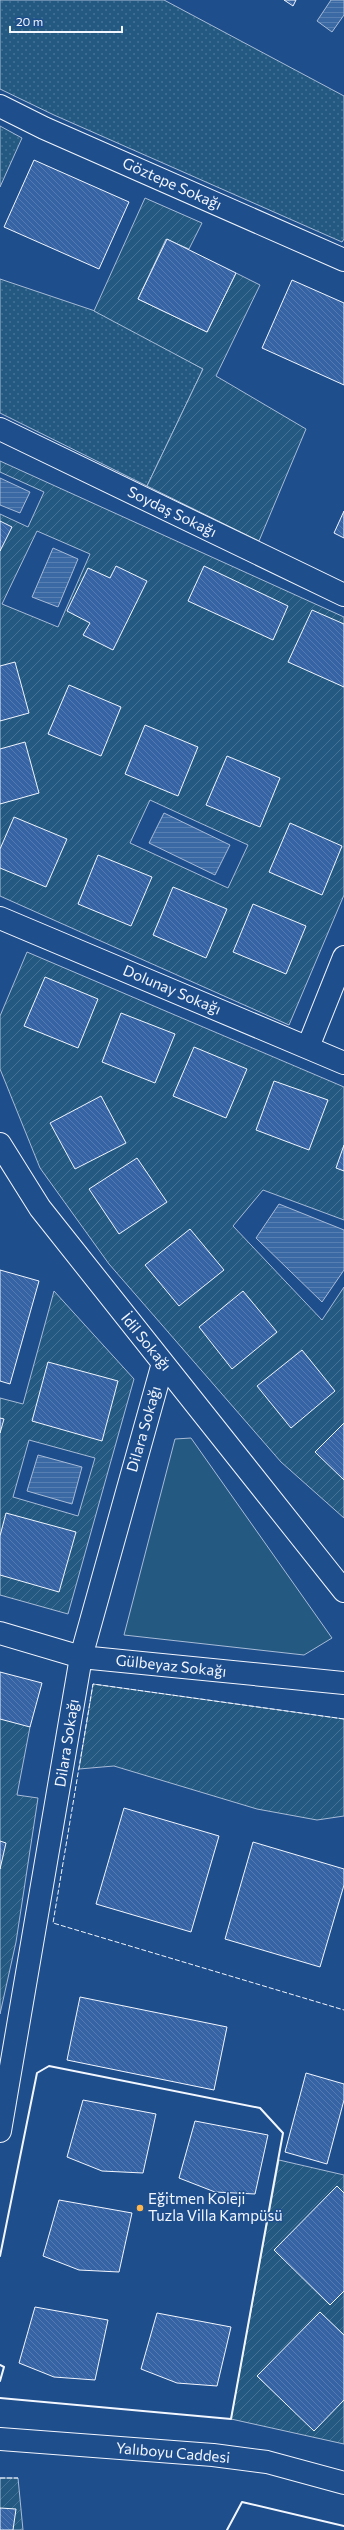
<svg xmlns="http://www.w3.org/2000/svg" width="344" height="2530" font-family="Commissioner,sans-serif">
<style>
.grass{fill:url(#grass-dots);stroke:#a8bbd7}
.park{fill:#245a82;stroke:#a8bbd7}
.garden{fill:url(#garden-furrows);stroke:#a8bbd7;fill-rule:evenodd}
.water{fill:url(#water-rules);stroke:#a8bbd7}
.building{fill:url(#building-back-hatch);stroke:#f2f6ff}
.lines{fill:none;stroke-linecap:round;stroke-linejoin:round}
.minor-casing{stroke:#f2f6ff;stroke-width:24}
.minor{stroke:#1f4e8c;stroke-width:22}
.fence{stroke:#f2f6ff;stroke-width:1;stroke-dasharray:5 2;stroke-linecap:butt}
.wall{stroke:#f2f6ff;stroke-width:2}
.poi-dot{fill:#ffb74d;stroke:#1f4e8c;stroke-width:1.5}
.labels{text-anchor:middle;stroke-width:3;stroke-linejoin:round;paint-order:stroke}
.street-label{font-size:15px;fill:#f2f6ff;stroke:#1f4e8c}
.poi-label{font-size:15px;fill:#f2f6ff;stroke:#1f4e8c;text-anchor:start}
</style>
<defs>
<pattern id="grass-dots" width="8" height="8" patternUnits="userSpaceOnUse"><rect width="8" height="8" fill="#245a82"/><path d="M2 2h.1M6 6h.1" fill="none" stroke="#447295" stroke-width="1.8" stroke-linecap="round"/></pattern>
<pattern id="garden-furrows" width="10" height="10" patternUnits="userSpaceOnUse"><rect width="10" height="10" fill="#245a82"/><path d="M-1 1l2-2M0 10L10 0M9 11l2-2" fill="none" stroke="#447295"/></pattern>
<pattern id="water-rules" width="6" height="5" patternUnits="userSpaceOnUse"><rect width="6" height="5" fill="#3b69a3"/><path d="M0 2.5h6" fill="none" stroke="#587fb1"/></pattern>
<pattern id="building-back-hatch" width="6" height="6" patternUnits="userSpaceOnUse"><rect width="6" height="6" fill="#3563a3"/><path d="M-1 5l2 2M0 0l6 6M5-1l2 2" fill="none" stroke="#537ab1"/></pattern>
</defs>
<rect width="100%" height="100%" fill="#1f4e8c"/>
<!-- grass -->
<path class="grass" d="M0,0H164L344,96V239L342,242L54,115L0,89Z
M0,126L22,138L0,187Z
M0,279L104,314L203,369L147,486L0,413Z"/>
<!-- park -->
<path class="park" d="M191,1438L332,1638L304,1655L124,1635L175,1439Z"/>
<!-- garden -->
<path class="garden" d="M145,198L202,223L189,249L166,239L138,299L207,332L236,273L260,285L216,376L306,429L259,541L147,486L203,369L94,311Z
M0,461L344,617V895L289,1025L0,896V514L28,527L44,492L0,472ZM37,531L90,554L58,627L2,604ZM150,800L248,845L228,888L130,843Z
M27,952L344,1087V1220L263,1190L233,1226L322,1320L344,1287V1518L281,1462L109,1264L40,1168L0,1069V1016Z
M54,1291L134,1379L68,1614L0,1595V1398L23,1404ZM29,1440L95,1458L78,1516L13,1497Z
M0,1672L30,1727L17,1795L38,1798L16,1942L0,2014Z
M93,1684L344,1719V1816L317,1820L257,1809L114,1766L79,1769Z
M279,2160L344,2175V2444L231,2419Z
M0,2478H18L23,2530H0Z"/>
<!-- water -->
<path class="water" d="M331,0H344V15L332,32L317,21Z
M0,478L30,492L20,513L0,505Z
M53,548L78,559L58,607L32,597Z
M164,813L230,845L215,875L149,843Z
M279,1204L344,1230V1270L322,1302L256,1238Z
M38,1455L82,1467L72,1504L27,1491Z"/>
<!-- building -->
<path class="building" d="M284,0H296L293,6Z
M34,160L129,202L99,269L4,227Z
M167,239L236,273L207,332L138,299Z
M292,280L344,303V385L262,348Z
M344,511V538L334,533Z
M0,521L12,527L0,551Z
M116,566L147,581L113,650L83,635L90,623L67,611L88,568L110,578Z
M204,566L288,606L273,640L188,601Z
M312,610L344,624V687L288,662Z
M15,662L29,713L0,721V666Z
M69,685L121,707L101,756L48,734Z
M145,725L198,747L178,796L125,774Z
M25,742L39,793L0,804V749Z
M227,756L280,778L260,827L206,805Z
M14,817L67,839L46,887L0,868V849Z
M290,823L342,846L322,895L269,872Z
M98,855L152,877L131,926L78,904Z
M173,887L227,909L206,958L153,935Z
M253,904L306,926L286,974L233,952Z
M45,977L98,999L78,1048L24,1026Z
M121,1013L175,1034L155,1083L102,1062Z
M194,1047L247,1069L226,1118L173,1096Z
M274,1081L328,1100L309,1150L256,1130Z
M101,1096L126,1143L75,1169L50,1123Z
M344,1145V1171L336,1168Z
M137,1158L167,1202L119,1234L89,1189Z
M190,1229L224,1270L179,1306L145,1265Z
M0,1270L39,1281L10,1384L0,1381Z
M243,1291L277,1332L232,1369L199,1327Z
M302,1350L335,1391L291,1428L257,1386Z
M48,1362L118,1381L102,1441L32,1421Z
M0,1418L4,1419L0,1433Z
M344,1423V1480L315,1452Z
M6,1513L76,1532L59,1592L0,1575V1536Z
M0,1672L42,1683L30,1727L0,1719Z
M124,1808L219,1836L191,1932L96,1904Z
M0,1841L6,1843L0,1869Z
M253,1842L344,1869V1885L320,1967L225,1939Z
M80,1997L227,2027L214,2090L67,2060Z
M306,2073L344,2084V2100L327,2164L285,2152Z
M83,2100L156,2114L143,2173L102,2171L67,2157Z
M195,2121L268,2135L255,2194L215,2192L179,2178Z
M337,2186L344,2193V2291L330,2305L274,2250Z
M59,2200L132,2213L119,2272L79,2270L43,2256Z
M35,2307L108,2320L95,2380L54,2377L19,2363Z
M320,2312L344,2335V2400L314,2431L257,2376Z
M157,2313L231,2327L217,2386L177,2383L141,2369Z
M0,2508L16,2509L13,2530H0Z"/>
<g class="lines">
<defs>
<path id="minor" d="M0,106L44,128L344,260
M0,429L344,595
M0,918L344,1063
M308,1047L344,957
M0,1144L40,1208L344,1591
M0,1633L81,1657L344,1683
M0,2131L81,1657L163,1363
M0,2439L213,2455L267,2462L344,2483"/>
</defs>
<!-- minor casing -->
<use href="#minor" class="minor-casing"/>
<!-- minor -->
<use href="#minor" class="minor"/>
<!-- fence -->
<path class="fence" d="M344,1719L93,1684L53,1923L344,2010
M0,2478H18"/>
<!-- wall -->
<path class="wall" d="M0,2256L37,2073L49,2066L260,2108L283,2133L231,2419L0,2398
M0,2365L4,2367L0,2381
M227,2530L242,2502L344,2526"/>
</g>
<!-- markers -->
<circle class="poi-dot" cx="140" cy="2208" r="4"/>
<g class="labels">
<!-- street labels -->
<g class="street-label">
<text transform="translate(172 184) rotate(24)" y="5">Göztepe Sokağı</text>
<text transform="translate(172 512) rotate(26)" y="5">Soydaş Sokağı</text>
<text transform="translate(172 990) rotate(23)" y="5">Dolunay Sokağı</text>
<text transform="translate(146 1342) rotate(51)" y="5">İdil Sokağı</text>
<text transform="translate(144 1429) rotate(-74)" y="5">Dilara Sokağı</text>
<text transform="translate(171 1666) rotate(6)" y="5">Gülbeyaz Sokağı</text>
<text transform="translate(67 1743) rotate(-81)" y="5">Dilara Sokağı</text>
<text transform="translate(173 2453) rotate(5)" y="5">Yalıboyu Caddesi</text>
</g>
<!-- poi labels -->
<g class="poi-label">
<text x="148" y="2204">Eğitmen Koleji<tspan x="148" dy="17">Tuzla Villa Kampüsü</tspan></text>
</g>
</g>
<!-- scale -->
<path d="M10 26v6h112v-6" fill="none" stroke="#f2f6ff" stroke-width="2"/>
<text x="16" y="26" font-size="12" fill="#f2f6ff" stroke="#1f4e8c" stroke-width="3" paint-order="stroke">20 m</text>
</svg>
